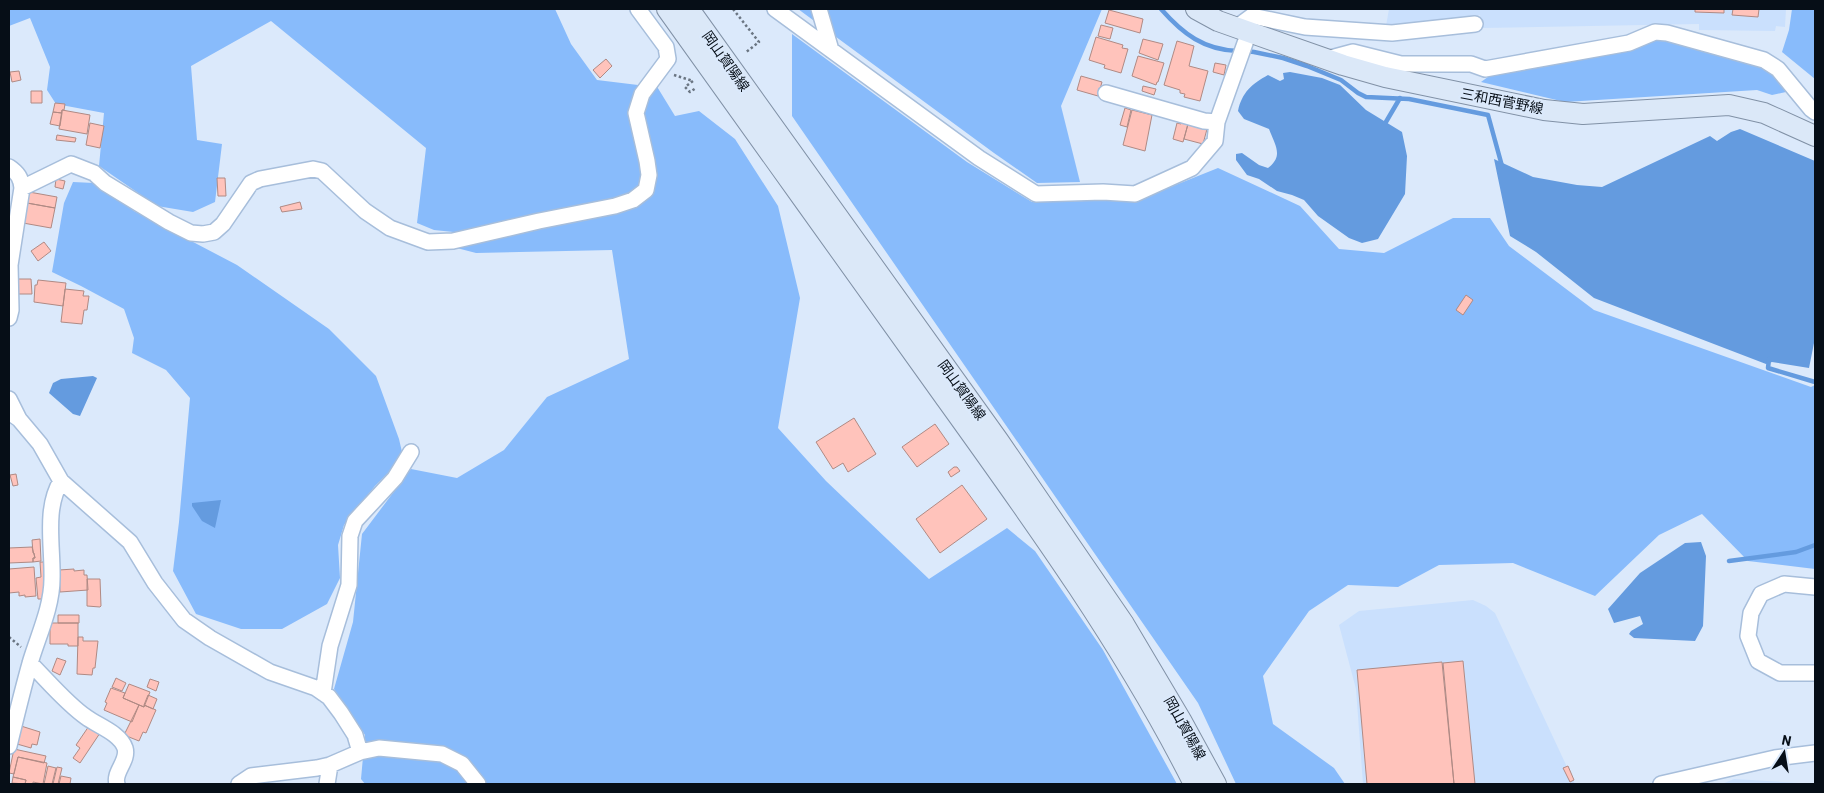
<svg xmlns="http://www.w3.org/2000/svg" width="1824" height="793" font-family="Barlow,'Noto Sans JP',sans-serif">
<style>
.built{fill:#cae0fd}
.green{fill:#88bbfb}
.water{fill:#649bdf}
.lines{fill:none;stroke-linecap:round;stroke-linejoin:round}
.stream{stroke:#649bdf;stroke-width:4.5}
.building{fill:#ffc3bb;stroke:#b08a84}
.minor-casing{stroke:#a7bedb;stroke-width:18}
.major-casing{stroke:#8191a6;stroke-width:22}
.path{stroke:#6a7582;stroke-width:2.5;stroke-dasharray:2.5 2.5;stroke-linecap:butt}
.minor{stroke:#fff;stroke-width:15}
.major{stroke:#dbe8f8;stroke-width:20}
.labels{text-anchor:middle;stroke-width:5;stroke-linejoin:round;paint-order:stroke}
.street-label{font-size:14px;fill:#060e17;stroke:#dbe9fb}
</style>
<rect width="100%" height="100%" fill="#dbe9fb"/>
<!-- built -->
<path class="built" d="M1389,9H1786L1785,27L1776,26L1775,31L1699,30V24L1482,28L1480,15L1420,27L1386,26Z
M1473,600L1486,606L1495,613L1575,784H1363L1356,689L1339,625L1359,611Z
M1734,779L1815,784H1722Z"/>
<!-- green -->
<path class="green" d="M9,9H555L571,44L597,80L638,85L629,116L642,167L640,184L627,197L463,233L434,230L417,223L426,148L271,21L191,66L197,140L222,144L215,202L193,212L157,206L99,166L104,113L56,104L47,90L50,67L30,18L9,26Z
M798,9H1102L1061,106L1080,182L1037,183L994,153Z
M1792,9H1815V79L1782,52L1789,30Z
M792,34L967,162L1032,202L1138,200L1218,168L1300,206L1339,249L1384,253L1453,218H1490L1509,246L1594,310L1811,387L1815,385V569L1748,561L1702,514L1659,535L1595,596L1513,563L1439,565L1398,587L1348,585L1309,611L1263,676L1273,724L1334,768L1345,784H1236L1198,703L792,116Z
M1654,38L1666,39L1757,65L1772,74L1786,92L1772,95L1757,90L1565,102L1481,82L1492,74Z
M656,85L675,116L699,111L735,139L778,206L800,298L778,428L826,481L929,579L1007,528L1035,551L1103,650L1177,784H365L361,779L365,735L334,689L353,622L362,534L411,469L457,478L504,450L547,397L629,359L612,250L476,253L453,247L632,206L654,176L656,165L643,113L646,98Z
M73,182L94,183L134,211L237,265L329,329L376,376L399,439L402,452L396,465L375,486L344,525L338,545L340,578L327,604L282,629H241L196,614L173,571L179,522L190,398L166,370L132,353L134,338L124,309L81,286L52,272L64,203Z"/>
<!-- water -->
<path class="water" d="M1290,72L1322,78L1340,85L1366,110L1402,132L1407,156L1405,194L1378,239L1362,243L1349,238L1318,216L1304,200L1292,195L1277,191L1259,179L1247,175L1236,160V154L1242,153L1259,165L1268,168C1284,156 1275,145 1269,129L1244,119L1238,111C1242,92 1252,84 1268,75L1280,81L1284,79L1283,73Z
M1740,129L1815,161V338L1809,368L1772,362L1766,364L1594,298L1536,252L1510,236L1494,159L1533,177L1577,185L1602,187L1710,136L1717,141L1731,132Z
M93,376L97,378L80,416L73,414L49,393L53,383L61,379Z
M221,500L215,528L202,521L192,506V503Z
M1701,542L1706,556L1703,626L1695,641L1634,638L1629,634L1631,631L1643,624L1640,616L1614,623L1608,609L1640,573L1685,543Z"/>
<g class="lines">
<!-- stream -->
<path class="stream" d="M1161,9C1183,34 1204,50 1238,51
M1246,51L1254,52L1283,58L1307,66L1341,80L1358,93L1366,97L1409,99L1488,115L1502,166
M1383,127L1400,98
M1769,359L1768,368L1815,382
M1729,561L1796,552L1815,545"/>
</g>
<!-- building -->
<path class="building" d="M1695,9H1724V13L1695,12Z
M1733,9H1759L1758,17L1732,15Z
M1109,10L1143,19L1140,33L1105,23Z
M1101,25L1113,28L1110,39L1098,36Z
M1096,37L1123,45L1122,48L1128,49L1121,73L1104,68L1105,65L1089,60Z
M1143,39L1163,44L1158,60L1139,53Z
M1177,41L1194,46L1189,66L1208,71L1200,101L1184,97L1185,94L1180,93V90L1164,85Z
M1138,56L1164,63L1158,82H1157L1156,85L1132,76Z
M606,59L612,66L600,78L593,70Z
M1215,63L1226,65L1224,75L1213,72Z
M19,71L21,80L12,82L10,72Z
M1081,76L1102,82L1098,96L1077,90Z
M1143,86L1156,89L1154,95L1142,91Z
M31,91H42V103H31Z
M55,103L65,104L64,110H62V113L53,112Z
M1125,108L1131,110L1127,127L1120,125Z
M62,110L90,115L87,134L59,129Z
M1132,110L1152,115L1145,151L1123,145Z
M53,112L62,113L60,126L50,124Z
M1182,122L1188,124L1183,142L1173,139L1177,123L1181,124Z
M90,123L104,126L100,148L86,145Z
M1188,124L1207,129L1203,144L1184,139Z
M57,135L76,138L75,142L56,140Z
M217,178H225L226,196H218Z
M56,179L65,181L63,189L55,187Z
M29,192L57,197L55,208L27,203Z
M300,202L302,209L282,212L280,207Z
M27,203L55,208L51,228L23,223Z
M44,242L51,251L38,261L31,251Z
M16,279H31L32,294H16Z
M38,280L66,283L63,306L34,302L35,285H37Z
M65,289L84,291L83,296H89L87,310H84L82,324L61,322Z
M1466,295L1473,300L1463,315L1456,310Z
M854,418L876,454L848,472L843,463L833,469L816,442Z
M935,424L949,444L917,467L902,447Z
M954,467H957L960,471L951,477L948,472Z
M16,474L18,485L13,486L10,475Z
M962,485L987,519L940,553L916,519Z
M40,539L41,561L33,562V558H35L34,553H33L32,540Z
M32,547L35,558H33V562L9,563V548Z
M40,562H47V599H38L36,578L41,577Z
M34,567L36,596L25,597V595L19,596V592L9,593V569Z
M74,569V571L84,570V575H87L88,590L60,592L59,570Z
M87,579H100L101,606L100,607L87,606Z
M58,615H79V623H58Z
M50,623H78V646H68V644H50Z
M78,637H83V641H98L95,668H93L92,675L77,674Z
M57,658L66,661L60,675L52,671Z
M1463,661L1475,784H1454L1443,663Z
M1442,662L1454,784H1367L1357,670Z
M116,678L126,683L122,691L112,687Z
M150,679L159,682L156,691L147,687Z
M129,684L150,692L144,707L123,698Z
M111,688L125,693L123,698L139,705L132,722L104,710L107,703L105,702Z
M148,695L157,699L153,709L144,705Z
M139,705L144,707V705L156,710L146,733L143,732L139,741L124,735Z
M21,726L40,732L37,745L32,744L31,748L17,744Z
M89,726L100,733L80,763L73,758L80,748L76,745Z
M14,749L46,756L44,763L18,757L14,774L9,773Z
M18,757L47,763L43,784L33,782V784H25L26,780L13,777Z
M48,766L56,768L52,784H44Z
M1568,766L1574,780L1570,782L1563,768Z
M57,767L62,768L58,784H53Z
M61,776L71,778L70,784H59Z
M13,777L26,780L25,784L12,783Z"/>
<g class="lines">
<defs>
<path id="minor" d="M775,9L979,158L1036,194L1103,192L1135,194L1192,168L1215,141L1217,122L1249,32
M819,9L831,50
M1237,27L1252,16L1305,27L1392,33L1475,24
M1327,59L1353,52L1401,64H1471L1485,69L1629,43L1655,32L1667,33L1764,60L1778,69L1811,109L1815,112
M1106,93L1204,121L1217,122
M9,167C18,173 21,178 22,188L10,265L11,310L9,318
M22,188L71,164L94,173L105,183L169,222L191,233L203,234L214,232L223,224L251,183L260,179L313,169L322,171L365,211L390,228L428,242L453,241L539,221L615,206L633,200L646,190L649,175L647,161L636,113L642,94L668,59L666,47L638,9
M9,399L19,419
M9,412L19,419L40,444L61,481L130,542L155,583L184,620L210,638L270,672L316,688L329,697L341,713L355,735L360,752
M1815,587L1784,584L1761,594L1751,613L1748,636L1758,661L1780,673H1815
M30,663C47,680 67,704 86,717C98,726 120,733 125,748C129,761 113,772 117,784
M323,693L330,646L349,585L350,536L355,521L395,478L411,452
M9,746C16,717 23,688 31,660C39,634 52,606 52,579C53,547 44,509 61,481
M239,784L251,776L317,768L330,765L360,752L379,748L442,754L462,764L478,784
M327,784L330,765
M1661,784L1775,758L1815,753"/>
<path id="major" d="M667,9C759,138 852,267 944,396C1034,521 1125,647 1194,784
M689,9L998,440L1124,624L1181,720L1216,784
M1196,9L1218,21L1249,32L1343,65L1385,77L1544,110L1583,114L1729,105L1764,113L1815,136"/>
</defs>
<!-- minor casing -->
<use href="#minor" class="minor-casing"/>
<!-- major casing -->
<use href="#major" class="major-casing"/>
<!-- path -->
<path class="path" d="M733,9L759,42L745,53
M674,75L693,81L685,87L690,92L696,88
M9,637L21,647"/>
<!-- minor -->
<use href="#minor" class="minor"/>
<!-- major -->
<use href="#major" class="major"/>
</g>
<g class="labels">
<!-- street labels -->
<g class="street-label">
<text transform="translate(726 61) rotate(55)" y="5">岡山賀陽線</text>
<text transform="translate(1502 101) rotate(11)" y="5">三和西菅野線</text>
<text transform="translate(962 390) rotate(54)" y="5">岡山賀陽線</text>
<text transform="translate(1185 728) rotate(61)" y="5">岡山賀陽線</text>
</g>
</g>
<!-- border -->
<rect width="1824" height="793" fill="none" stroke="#060e17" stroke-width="20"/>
<!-- north arrow -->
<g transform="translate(1784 753) rotate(12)" stroke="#dbe9fb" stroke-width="4" paint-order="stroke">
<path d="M0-4L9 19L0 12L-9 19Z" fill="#060e17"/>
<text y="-8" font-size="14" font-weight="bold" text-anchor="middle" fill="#060e17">N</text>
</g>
</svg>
